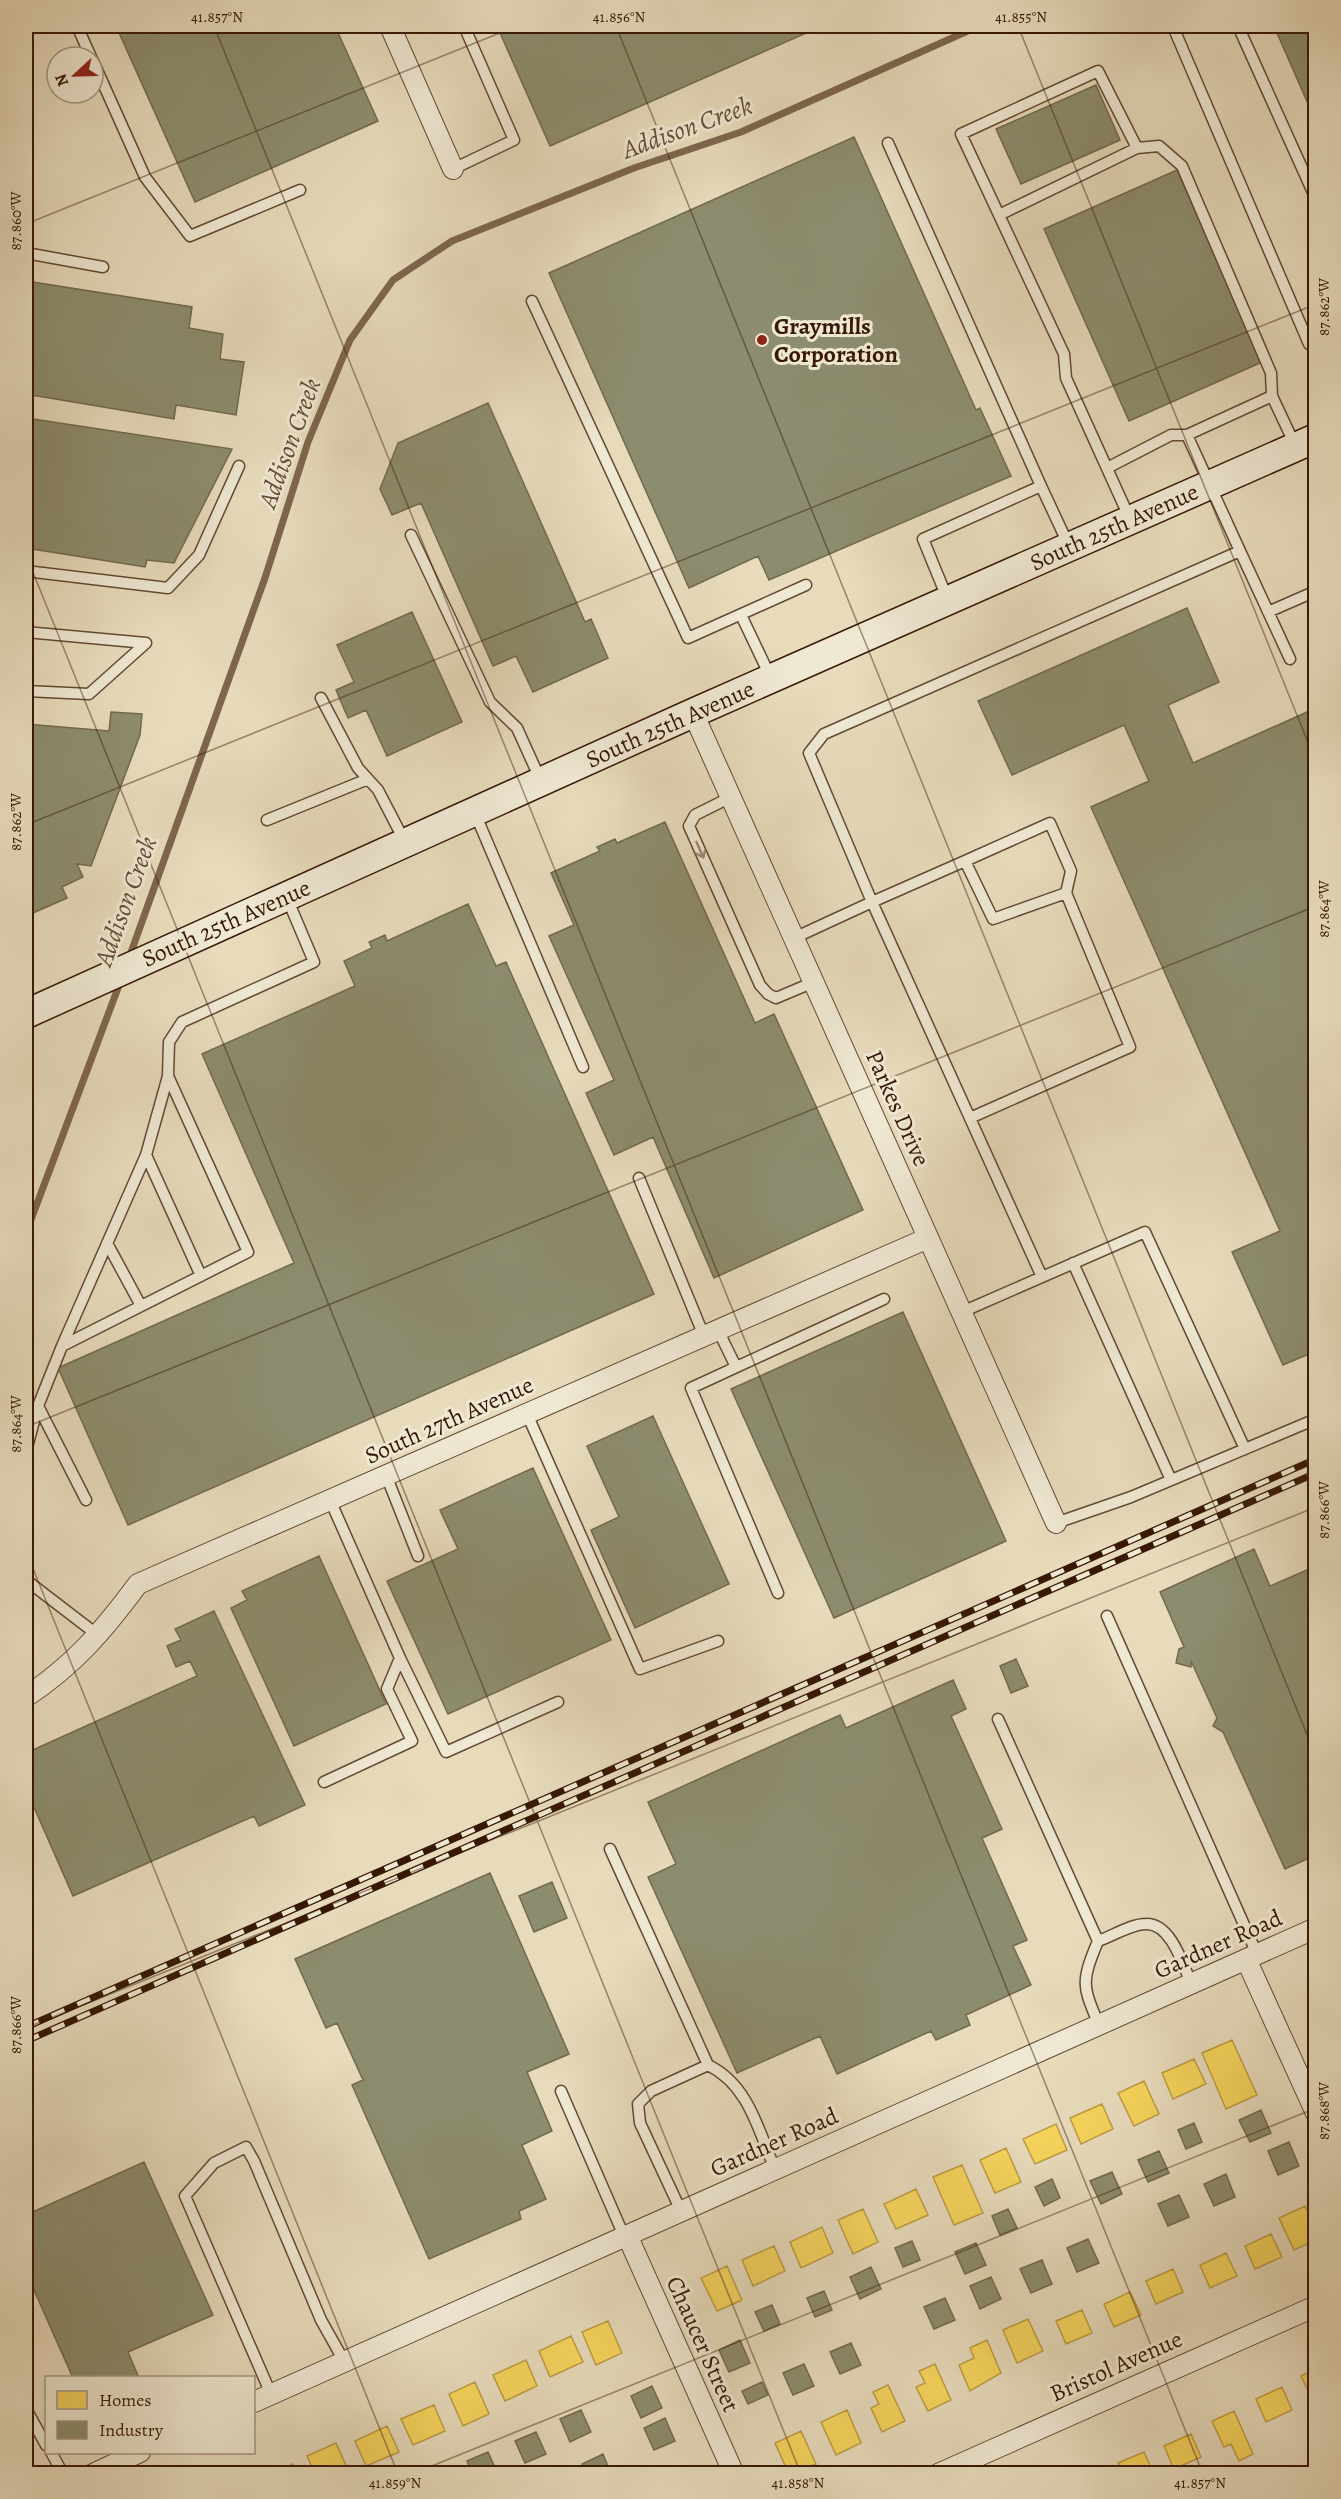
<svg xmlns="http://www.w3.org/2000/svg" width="1341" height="2499" font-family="Alegreya,serif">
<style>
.homes{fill:#f6d55c;stroke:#bd9c42;stroke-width:1.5}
.industry{fill:#8c8c6e;stroke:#72694e;stroke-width:1.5}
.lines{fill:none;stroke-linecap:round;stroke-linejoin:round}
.stream{stroke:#7d654e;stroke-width:7}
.lane-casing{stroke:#634933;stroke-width:13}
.street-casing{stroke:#634933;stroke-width:22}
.secondary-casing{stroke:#371805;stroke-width:31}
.lane{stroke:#efe8d3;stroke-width:10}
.street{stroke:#efe8d3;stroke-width:20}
.secondary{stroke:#efe8d3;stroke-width:28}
.rail-casing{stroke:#371805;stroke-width:7}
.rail{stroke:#efe8d3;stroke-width:4.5;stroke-dasharray:14;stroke-linecap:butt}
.oneway{stroke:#9c8a76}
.ticks{fill:none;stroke:#371805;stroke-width:1.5;stroke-opacity:0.45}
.poi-dot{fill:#8f2418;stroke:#efe8d3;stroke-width:2}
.labels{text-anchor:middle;stroke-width:6;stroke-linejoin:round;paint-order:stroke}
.poi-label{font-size:24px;font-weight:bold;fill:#371805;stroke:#efe8d3;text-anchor:start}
.street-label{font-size:24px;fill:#371805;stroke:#efe8d3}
.water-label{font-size:26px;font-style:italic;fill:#654c35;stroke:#efe8d3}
.neatline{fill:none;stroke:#371805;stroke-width:2}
.ticks-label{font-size:15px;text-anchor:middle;fill:#371805}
</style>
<rect width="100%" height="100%" fill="#e7dbbc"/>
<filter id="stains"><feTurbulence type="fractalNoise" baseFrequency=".00333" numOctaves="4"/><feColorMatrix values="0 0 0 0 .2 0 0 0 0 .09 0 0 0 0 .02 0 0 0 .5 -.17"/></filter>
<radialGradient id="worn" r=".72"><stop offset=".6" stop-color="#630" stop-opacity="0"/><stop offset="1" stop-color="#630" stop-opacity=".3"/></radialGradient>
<!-- homes -->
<path class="homes" d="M1232,2040L1257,2095L1226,2109L1202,2053Z
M1194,2059L1206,2084L1173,2099L1162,2073Z
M1144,2081L1159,2114L1134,2126L1118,2093Z
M1102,2104L1113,2129L1081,2144L1070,2118Z
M1056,2124L1067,2150L1035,2164L1023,2139Z
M1006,2148L1021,2182L995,2193L980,2160Z
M962,2165L983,2213L954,2225L933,2177Z
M916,2189L928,2215L896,2229L884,2204Z
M1305,2206L1316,2230V2240L1294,2250L1279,2218Z
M863,2209L878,2242L853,2254L838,2220Z
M822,2227L833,2253L801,2268L790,2242Z
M1271,2234L1282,2257L1255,2269L1245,2246Z
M774,2246L785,2271L753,2286L742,2260Z
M1226,2253L1237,2276L1210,2288L1200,2265Z
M727,2266L742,2300L717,2311L701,2278Z
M1173,2269L1183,2292L1156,2304L1146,2281Z
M1130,2292L1141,2315L1114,2327L1104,2304Z
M1082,2310L1092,2333L1066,2344L1056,2321Z
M1028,2319L1043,2351L1017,2363L1003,2330Z
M608,2321L622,2353L596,2365L582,2332Z
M571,2336L583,2362L550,2377L539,2351Z
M987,2340L1001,2373L970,2391L959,2365L974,2358L970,2348Z
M526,2360L537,2386L505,2401L493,2375Z
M935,2364L951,2400L928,2411L916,2387L925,2383L919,2371Z
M1316,2369V2399L1313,2401L1301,2376Z
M475,2382L489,2414L463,2426L449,2394Z
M888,2385L905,2421L882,2432L871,2408L879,2404L873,2392Z
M1282,2387L1292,2410L1266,2422L1256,2399Z
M434,2405L445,2431L413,2445L401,2419Z
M847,2410L861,2443L836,2455L821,2422Z
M1234,2411L1253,2454L1239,2461L1231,2444L1224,2447L1212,2421Z
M387,2426L399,2452L366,2466L355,2441Z
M801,2431L816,2464L789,2474L775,2443Z
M1191,2434L1201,2457L1174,2469L1164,2446Z
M336,2443L350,2474H315L307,2456Z
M1144,2452L1154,2474H1123L1118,2463Z
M293,2464L297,2474H272Z"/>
<!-- industry -->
<path class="industry" d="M116,26H335L378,121L195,202Z
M497,26H822L550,146Z
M1274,26H1316V122Z
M1096,85L1120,140L1021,184L996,129Z
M854,137L976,410L980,408L1011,476L769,580L758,556L689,588L549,273Z
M1177,170L1262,362L1129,421L1044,229Z
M26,281L192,307L189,328L223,334L220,359L244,362L236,415L176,405L174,419L26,394Z
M488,403L585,622L591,619L608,658L533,692L516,656L493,666L421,503L392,515L380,489L398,443Z
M26,418L232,449L174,563L147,560L145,567L26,548Z
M1187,608L1219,682L1168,705L1193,763L1316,708V1351L1283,1365L1232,1252L1280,1231L1091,807L1149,781L1124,725L1012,775L978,701Z
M412,612L462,722L387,756L366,710L348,718L336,690L354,682L337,645Z
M111,712L142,714L140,735L91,866L77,864L83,877L62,887L67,898L26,916V724L109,731Z
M665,822L755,1023L774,1014L863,1210L714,1278L653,1137L614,1155L586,1093L614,1080L549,936L574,925L551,873L600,851L597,847L615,839L617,843Z
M468,904L496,966L506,962L654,1294L128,1525L58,1368L294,1263L202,1054L355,986L344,961L372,948L369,942L385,935L387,941Z
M903,1312L1006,1541L834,1618L731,1389Z
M653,1416L729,1584L635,1628L591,1530L619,1517L587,1446Z
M533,1468L611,1640L448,1714L387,1581L458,1549L440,1510Z
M1254,1549L1270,1586L1316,1566V1855L1285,1869L1223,1732L1213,1726L1217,1718L1191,1661V1667L1176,1663L1179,1649L1184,1647L1160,1592Z
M319,1556L386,1704L294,1746L231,1608L247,1600L242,1591Z
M214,1611L305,1805L259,1826L254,1816L73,1896L26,1789V1753L197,1676L190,1661L176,1667L167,1646L181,1640L175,1629Z
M1016,1659L1028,1686L1011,1693L1000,1666Z
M953,1680L966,1709L951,1716L1002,1829L982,1838L1027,1940L1013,1946L1031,1985L966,2015L970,2025L936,2040L931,2031L837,2074L820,2036L737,2073L648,1877L676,1864L648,1802L840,1715L846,1728Z
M490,1873L569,2054L527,2072L552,2131L522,2145L546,2199L519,2211L521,2219L429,2259L352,2085L363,2080L337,2023L326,2028L295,1959Z
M552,1882L567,1918L534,1932L519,1896Z
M1261,2110L1271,2133L1250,2142L1239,2120Z
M1194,2123L1202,2142L1186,2149L1178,2130Z
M1289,2142L1299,2166L1278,2175L1268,2151Z
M1159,2151L1169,2173L1148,2182L1138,2160Z
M144,2162L213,2315L128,2352L139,2378H73L26,2272V2215Z
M1112,2172L1122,2194L1101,2204L1090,2181Z
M1226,2174L1235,2197L1214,2206L1204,2184Z
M1052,2179L1060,2198L1044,2206L1035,2187Z
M1179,2195L1189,2217L1168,2226L1158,2204Z
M1008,2209L1017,2228L1000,2235L992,2216Z
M1088,2239L1099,2263L1077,2272L1067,2248Z
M912,2241L920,2260L903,2267L895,2248Z
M976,2243L986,2265L965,2274L955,2252Z
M1042,2260L1052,2284L1031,2293L1020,2269Z
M871,2267L881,2289L860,2299L850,2277Z
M991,2277L1001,2299L980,2309L970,2286Z
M824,2291L832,2310L815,2317L807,2298Z
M945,2298L955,2320L934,2329L924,2307Z
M772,2305L780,2324L764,2331L755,2312Z
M740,2340L750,2363L729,2372L719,2350Z
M851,2343L861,2365L840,2374L830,2352Z
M804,2364L814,2386L793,2395L783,2373Z
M762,2382L768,2395L748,2404L742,2391Z
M652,2386L662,2408L641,2418L631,2396Z
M581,2410L591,2432L570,2442L560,2419Z
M665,2418L675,2441L654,2450L644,2428Z
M536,2432L546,2454L525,2463L515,2441Z
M488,2452L498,2474H472L467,2461Z
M603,2454L611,2474H586L582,2464Z"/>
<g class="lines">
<!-- stream -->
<path class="stream" d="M129,958L265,578L308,442L350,340L393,280L452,241L634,168L741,132L979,26
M26,1233L121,980"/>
<defs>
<path id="lane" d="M77,26L91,57
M1180,26L1174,29L1309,344L1316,341
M1238,26L1316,199
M93,61L145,177L190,236L300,190
M888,143L1041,486L923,539L948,600
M1137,148L1098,71L961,134L999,215L1137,148L1159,146L1182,166L1271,373L1272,396
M453,169L514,140L464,26
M999,215L1064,354L1066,378L1130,519
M26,253L103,267
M532,301L688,638L806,585
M1107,468L1171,435H1187
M1041,486L1069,546
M411,535L490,702L517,728L541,781
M1240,551L1290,659
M26,571L168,588L199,555L239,466
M1268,612L1316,591
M741,615L771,678
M26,632L146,643
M26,691L89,694L146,643
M321,698L358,768L378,790L405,842
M731,797L695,815L689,826L760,985L768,994L776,998L814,982
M474,811L583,1067
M267,820L368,779
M965,861L1050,823L1071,871L1066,893
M794,938L872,902L1042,1277
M168,1076L146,1155L201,1276
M970,1118L1130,1047L1066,893L993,919L965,861L872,902L809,753L824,734L1240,551L1187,435L1272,396L1295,445
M639,1178L704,1336
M107,1243L141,1306
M1073,1263L1171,1480
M962,1312L1145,1232L1245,1449
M718,1330L736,1367
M62,1346L146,1155
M38,1406L86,1500
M527,1414L640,1669L718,1641
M26,1451L38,1406L62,1346L248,1252L168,1076L169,1042L182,1022L314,962L287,898
M386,1475L418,1556
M1056,1523L1131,1497L1316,1419
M26,1580L99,1636
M778,1593L691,1388L884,1299
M1107,1616L1257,1954
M400,1658L446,1752L558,1702
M998,1719L1098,1941C1081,1982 1082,1985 1099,2025
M324,1782L412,1741L387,1689L400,1658L330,1500
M610,1849L708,2065C749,2085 758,2130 775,2169
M1098,1941C1113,1936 1131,1924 1146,1924C1171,1923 1183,1965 1191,1983
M561,2091L624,2236
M681,2211L640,2123L638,2104L651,2091L708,2065
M271,2394L185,2196L214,2163L246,2147L254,2161L321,2320L344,2361
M26,2409L46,2445
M51,2452L63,2474"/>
<path id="street" d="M390,26L453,169
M693,713L1056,1523
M26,1697C75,1664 103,1631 138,1584L928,1238
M1246,1959L1316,2113
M627,2235L734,2474
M254,2402L1316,1928
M93,2474L140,2452
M938,2474L1316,2306"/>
<path id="secondary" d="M26,1014L693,713L1316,438"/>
</defs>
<!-- lane casing -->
<use href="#lane" class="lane-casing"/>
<!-- street casing -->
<use href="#street" class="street-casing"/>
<!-- secondary casing -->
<use href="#secondary" class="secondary-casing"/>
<!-- lane -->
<use href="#lane" class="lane"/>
<!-- street -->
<use href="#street" class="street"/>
<!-- secondary -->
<use href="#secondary" class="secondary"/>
<defs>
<path id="rail" d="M26,2027L1316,1459
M26,2041L1316,1473"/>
</defs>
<!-- rail casing -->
<use href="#rail" class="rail-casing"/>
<!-- rail -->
<use href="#rail" class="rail"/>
</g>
<!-- one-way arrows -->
<defs><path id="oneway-shaft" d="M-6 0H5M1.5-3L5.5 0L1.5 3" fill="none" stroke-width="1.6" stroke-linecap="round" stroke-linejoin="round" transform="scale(1.5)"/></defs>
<use class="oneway" href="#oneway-shaft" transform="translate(700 850) rotate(66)"/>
<!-- ticks -->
<path class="ticks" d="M214,26L1203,2474M616,26L1316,1757M1018,26L1316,762M26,224L517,26M26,555L801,2474M26,825L1316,304M26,1427L1316,906M26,1551L398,2474M26,2028L1316,1507M412,2474L1316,2108"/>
<!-- markers -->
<circle class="poi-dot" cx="762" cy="340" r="6"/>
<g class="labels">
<!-- poi labels -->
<g class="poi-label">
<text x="774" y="334">Graymills<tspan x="774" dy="28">Corporation</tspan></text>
</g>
<!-- street labels -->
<g class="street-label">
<text transform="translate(1114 527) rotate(-24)" y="8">South 25th Avenue</text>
<text transform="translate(670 724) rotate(-24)" y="8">South 25th Avenue</text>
<text transform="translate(226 923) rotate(-24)" y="8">South 25th Avenue</text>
<text transform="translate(898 1108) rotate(66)" y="8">Parkes Drive</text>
<text transform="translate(449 1420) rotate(-24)" y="8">South 27th Avenue</text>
<text transform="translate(1218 1944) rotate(-24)" y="8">Gardner Road</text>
<text transform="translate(774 2142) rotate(-24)" y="8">Gardner Road</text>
<text transform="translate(703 2344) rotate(66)" y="8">Chaucer Street</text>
<text transform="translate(1116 2366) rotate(-24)" y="8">Bristol Avenue</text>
</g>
<!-- water labels -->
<g class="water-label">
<text transform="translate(687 127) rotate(-20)" y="9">Addison Creek</text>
<text transform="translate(289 443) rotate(-70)" y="9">Addison Creek</text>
<text transform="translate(125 901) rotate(-70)" y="9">Addison Creek</text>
</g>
</g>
<!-- margin -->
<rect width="1341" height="2499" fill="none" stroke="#e7dbbc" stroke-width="66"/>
<!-- legend -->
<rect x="45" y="2376" width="210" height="78" fill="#efe8d3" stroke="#a59581" stroke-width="1.5"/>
<rect x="57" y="2391" width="30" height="18" fill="#f6d55c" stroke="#a59581" stroke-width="1.5"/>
<text x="99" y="2406" font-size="18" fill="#371805">Homes</text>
<rect x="57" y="2421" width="30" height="18" fill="#8c8c6e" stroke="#a59581" stroke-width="1.5"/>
<text x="99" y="2436" font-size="18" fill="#371805">Industry</text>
<!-- north arrow -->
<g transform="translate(75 75) rotate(248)"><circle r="28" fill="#efe8d3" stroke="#a59581" stroke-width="1.5"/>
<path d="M0-4.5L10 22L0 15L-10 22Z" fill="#8f2418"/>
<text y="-9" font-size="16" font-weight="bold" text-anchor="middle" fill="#371805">N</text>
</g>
<rect x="33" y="33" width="1275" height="2433" class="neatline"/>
<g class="ticks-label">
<text x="217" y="22">41.857°N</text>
<text x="619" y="22">41.856°N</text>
<text x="1021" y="22">41.855°N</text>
<text transform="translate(16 221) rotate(-90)" y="5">87.860°W</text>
<text transform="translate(1324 307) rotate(-90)" y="5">87.862°W</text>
<text transform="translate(16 822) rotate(-90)" y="5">87.862°W</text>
<text transform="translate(1324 909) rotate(-90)" y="5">87.864°W</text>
<text transform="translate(16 1424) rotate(-90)" y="5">87.864°W</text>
<text transform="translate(1324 1510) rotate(-90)" y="5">87.866°W</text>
<text transform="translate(16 2025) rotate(-90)" y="5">87.866°W</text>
<text transform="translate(1324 2111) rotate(-90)" y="5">87.868°W</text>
<text x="395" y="2488">41.859°N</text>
<text x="798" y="2488">41.858°N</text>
<text x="1200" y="2488">41.857°N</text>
</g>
<rect width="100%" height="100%" filter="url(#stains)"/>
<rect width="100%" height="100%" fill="url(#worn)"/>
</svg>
